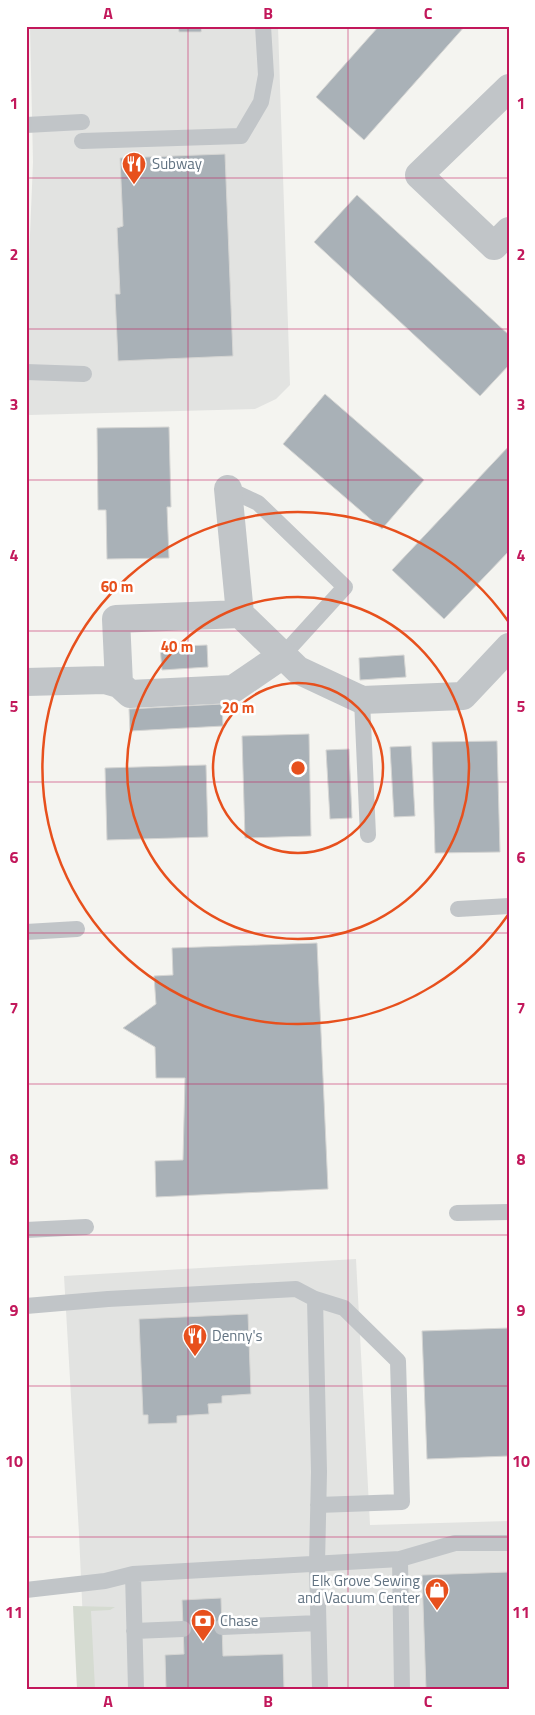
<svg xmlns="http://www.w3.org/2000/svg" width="535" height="1715" font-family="'Titillium Web',sans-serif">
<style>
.built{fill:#e2e3e1}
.green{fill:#d5dbd1}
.building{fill:#a9b1b7;stroke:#d5d5d3}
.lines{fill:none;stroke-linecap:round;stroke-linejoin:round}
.lane{stroke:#c1c5c8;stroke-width:16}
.street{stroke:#c1c5c8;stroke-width:28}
.grid{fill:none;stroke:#c2185b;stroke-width:1;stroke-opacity:0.55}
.ring{fill:none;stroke:#e7501d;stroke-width:2.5}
.labels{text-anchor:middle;stroke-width:5;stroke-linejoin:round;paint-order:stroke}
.poi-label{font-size:15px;fill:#627382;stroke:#fff;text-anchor:start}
.centre{fill:#e7501d;stroke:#fff;stroke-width:2.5}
.ring-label{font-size:15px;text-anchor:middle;font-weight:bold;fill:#e7501d;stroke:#fff;stroke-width:5;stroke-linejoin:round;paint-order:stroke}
.neatline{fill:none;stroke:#c2185b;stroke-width:2}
.grid-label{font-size:16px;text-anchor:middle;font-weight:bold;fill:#c2185b}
</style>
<rect width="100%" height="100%" fill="#f4f4f0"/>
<!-- built -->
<path class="built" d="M30,26H278L290,385L276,399L255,409L29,415L27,308L33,162Z
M356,1259L370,1525L509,1521V1689H86L79,1534L64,1276Z"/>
<!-- green -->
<path class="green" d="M73,1606L115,1607L110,1610L91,1611L95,1689H77Z"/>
<!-- building -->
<path class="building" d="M178,26H226L202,27L201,32H179Z
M379,26H465L364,140L316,97Z
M225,154L233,356L118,361L115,294H120L117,228L123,226L120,158Z
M357,195L509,335V365L480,396L314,242Z
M325,394L424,480L382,529L283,444Z
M169,427L171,507H167L169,558L107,559L106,510H98L97,428Z
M509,446V551L444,619L392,570Z
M207,645L208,667L162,670L160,647Z
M404,655L406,677L360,680L359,658Z
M222,704L223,726L130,731L129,709Z
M309,734L311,836L245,838L242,736Z
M497,741L500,852L435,853L432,742Z
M411,746L415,816L394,817L390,747Z
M349,749L352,818L330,819L326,750Z
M206,765L208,837L107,840L105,768Z
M317,943L328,1189L156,1197L155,1161L183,1160L185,1078H156L155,1047L123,1028L156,1004L154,976L173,975L172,948Z
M248,1314L251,1394L222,1396V1403L208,1404L209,1414L177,1416V1423L148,1424V1415H143L139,1319Z
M509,1328V1456L427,1459L422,1331Z
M509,1572V1689H426L422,1575Z
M221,1598L223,1656L283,1654L284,1689H166L165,1655L184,1654L182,1600Z"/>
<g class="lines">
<!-- lane -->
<path class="lane" d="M26,125L82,122
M82,141L241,136L261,102L266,75L263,26
M26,372L84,374
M228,489L258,503L345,587L283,655
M362,700L368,835
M458,909L509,906
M26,932L77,929
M457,1213L509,1212
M26,1230L86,1227
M315,1299L319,1472L317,1564L320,1689
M26,1306L108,1299L296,1289L315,1299L344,1308L398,1361L402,1502L318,1505
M400,1559L402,1689
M133,1574L136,1689
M26,1590L105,1581L133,1574L400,1559L455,1543H509
M222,1627L318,1623
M134,1631L183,1629"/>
<!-- street -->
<path class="street" d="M509,88L419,175L494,246L509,231
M228,489L240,614L298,670L362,700L463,696L509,647
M26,682L105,680L119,684L130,694L233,689L283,655
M119,684L116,619L240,614"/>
</g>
<!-- grid -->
<path class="grid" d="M188,26V1689M348,26V1689M26,178H509M26,329H509M26,480H509M26,631H509M26,782H509M26,933H509M26,1084H509M26,1235H509M26,1386H509M26,1537H509"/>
<!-- distance rings -->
<g class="ring">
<circle cx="298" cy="768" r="85"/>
<circle cx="298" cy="768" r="171"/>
<path d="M508 915A256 256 0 1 1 508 621"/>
</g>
<!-- icons -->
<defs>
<symbol id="restaurant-pin" viewBox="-11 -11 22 30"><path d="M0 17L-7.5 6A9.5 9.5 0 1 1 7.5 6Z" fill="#e7501d" stroke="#fff"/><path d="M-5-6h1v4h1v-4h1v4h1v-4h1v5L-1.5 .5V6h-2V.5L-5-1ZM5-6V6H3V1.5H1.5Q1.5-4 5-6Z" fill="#fff"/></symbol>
<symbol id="shop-pin" viewBox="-11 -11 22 30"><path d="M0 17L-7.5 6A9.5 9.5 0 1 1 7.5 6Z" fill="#e7501d" stroke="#fff"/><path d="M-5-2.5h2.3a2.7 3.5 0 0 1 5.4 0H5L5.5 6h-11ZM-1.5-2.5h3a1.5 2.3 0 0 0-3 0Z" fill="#fff"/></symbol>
<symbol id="bank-pin" viewBox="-11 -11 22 30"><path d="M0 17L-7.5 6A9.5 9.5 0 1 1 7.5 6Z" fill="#e7501d" stroke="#fff"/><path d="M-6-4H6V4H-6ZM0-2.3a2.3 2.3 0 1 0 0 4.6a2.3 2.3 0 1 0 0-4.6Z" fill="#fff"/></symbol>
</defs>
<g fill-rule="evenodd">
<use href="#restaurant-pin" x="120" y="150" width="28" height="38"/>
<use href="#restaurant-pin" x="181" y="1322" width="28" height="38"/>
<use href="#shop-pin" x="423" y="1576" width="28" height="38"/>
<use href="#bank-pin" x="189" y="1607" width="28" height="38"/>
</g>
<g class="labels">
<!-- poi labels -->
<g class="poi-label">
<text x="152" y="169">Subway</text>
<text x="212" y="1341">Denny's</text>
<text x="420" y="1586" text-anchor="end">Elk Grove Sewing<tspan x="420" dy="17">and Vacuum Center</tspan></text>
<text x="220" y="1626">Chase</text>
</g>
</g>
<circle cx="298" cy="768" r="8" class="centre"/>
<g class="ring-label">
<text x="117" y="592">60 m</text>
<text x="177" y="652">40 m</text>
<text x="238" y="713">20 m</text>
</g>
<!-- border -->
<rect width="535" height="1715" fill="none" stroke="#ffffff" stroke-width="55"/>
<rect x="28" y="28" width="480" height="1660" class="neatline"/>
<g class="grid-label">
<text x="108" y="19">A</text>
<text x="268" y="19">B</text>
<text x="428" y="19">C</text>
<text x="14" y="109">1</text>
<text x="521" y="109">1</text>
<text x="14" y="260">2</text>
<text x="521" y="260">2</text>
<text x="14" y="410">3</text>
<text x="521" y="410">3</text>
<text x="14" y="561">4</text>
<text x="521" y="561">4</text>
<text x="14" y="712">5</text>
<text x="521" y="712">5</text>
<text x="14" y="863">6</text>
<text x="521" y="863">6</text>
<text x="14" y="1014">7</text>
<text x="521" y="1014">7</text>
<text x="14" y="1165">8</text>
<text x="521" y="1165">8</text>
<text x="14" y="1316">9</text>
<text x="521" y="1316">9</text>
<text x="14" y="1467">10</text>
<text x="521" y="1467">10</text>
<text x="14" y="1618">11</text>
<text x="521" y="1618">11</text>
<text x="108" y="1707">A</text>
<text x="268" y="1707">B</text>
<text x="428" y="1707">C</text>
</g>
</svg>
